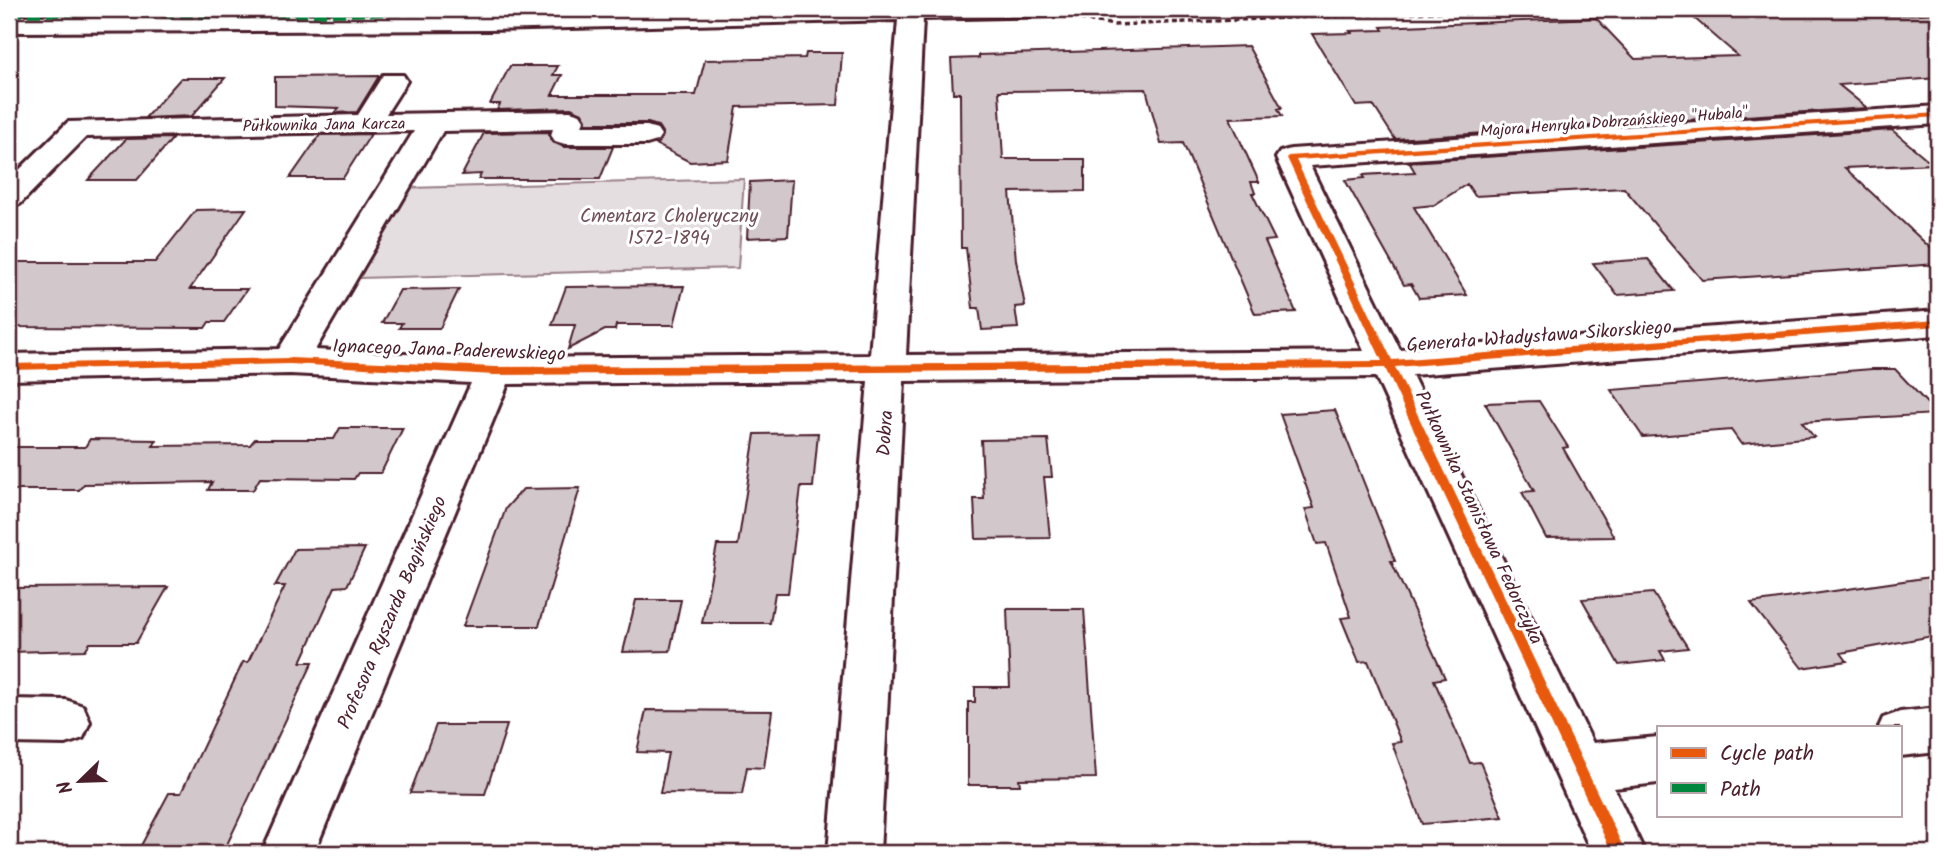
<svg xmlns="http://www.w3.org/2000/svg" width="1947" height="862" font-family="Kalam,sans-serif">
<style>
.green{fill:#e5dee0;stroke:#987e86;stroke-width:2}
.building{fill:#d2c7cb;stroke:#4a1f2b;stroke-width:2}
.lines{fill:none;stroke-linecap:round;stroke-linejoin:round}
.minor-casing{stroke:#4a1f2b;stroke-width:6}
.path{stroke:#4a1f2b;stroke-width:3.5;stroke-dasharray:5 3.5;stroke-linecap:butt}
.minor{fill:#fff;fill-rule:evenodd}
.quiet{stroke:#00873e;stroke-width:6;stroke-dasharray:13 6;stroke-linecap:butt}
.cycleway-casing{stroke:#fff;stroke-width:5}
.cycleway{fill:#e8590c;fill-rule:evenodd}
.labels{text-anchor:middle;stroke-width:6;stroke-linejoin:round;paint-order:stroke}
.far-street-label{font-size:16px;fill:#4a1f2b;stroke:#fff}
.park-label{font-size:19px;fill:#714f58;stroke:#fff}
.street-label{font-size:19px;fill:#4a1f2b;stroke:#fff}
</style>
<rect width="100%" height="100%" fill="#fff"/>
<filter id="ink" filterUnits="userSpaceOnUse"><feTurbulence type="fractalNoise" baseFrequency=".0143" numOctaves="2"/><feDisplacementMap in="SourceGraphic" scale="14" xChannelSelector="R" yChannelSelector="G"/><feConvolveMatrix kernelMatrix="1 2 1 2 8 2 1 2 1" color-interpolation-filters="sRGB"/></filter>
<g filter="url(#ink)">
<!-- green -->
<path class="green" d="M744,179L738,268L359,278L409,188Z"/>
<!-- building -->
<path class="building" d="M1755,9H1857L1868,17L1938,13V78L1839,85L1867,108L1395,139L1373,105L1356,106L1312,34L1352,33L1350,31L1383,30L1381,27L1596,18L1635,59L1738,56L1687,12Z
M1248,46L1282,108L1278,109L1282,116L1230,118L1259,182H1251L1255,193H1252L1275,240L1265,241L1296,312L1255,314L1183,143L1161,144L1146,89L999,91L1003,159H1085V191L1010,192L1016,260L1025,306L1015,307L1018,328L982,330L979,308H973L966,248H961L960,93H953L951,59L979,58V55Z
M806,53H842L838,105L737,107L728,160L690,162L655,144L663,134L658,126L648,123H586L582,113L571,108L497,110L500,104H490L510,66H558L553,75H562L552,95H696L705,60L805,58Z
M379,76L357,112L335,113L339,108L275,106V77Z
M181,78H225L192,116L145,118Z
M1892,130L1933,164L1845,168L1938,255V264L1702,280L1624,188L1475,196L1467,184L1434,205L1414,207L1467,295L1419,298L1411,284L1404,285L1345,180L1365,178L1363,175L1415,172L1409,162Z
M549,132L553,142L564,147H613L600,179H479L481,174L462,175L484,133Z
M371,134L343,178H290L320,135Z
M173,138L137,180H88L126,139Z
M792,180L788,236L747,238L750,182Z
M246,209L190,289H247L224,322H209L205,328L9,327V262H155L196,210Z
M1648,259L1674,291L1617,295L1593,263Z
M684,286L674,325H616L615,330H605L568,349L575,325H552L566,287Z
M459,289L440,328H399L402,323H382L400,290Z
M1872,369H1895L1937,414L1802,422L1814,437L1741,444L1731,430L1643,437L1611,390Z
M1539,401L1568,447L1563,448L1614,537L1546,538L1522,492L1534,491L1485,403Z
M1335,410L1395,561H1391L1445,678L1434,680L1470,763L1480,762L1503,817L1422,824L1392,743L1401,742L1368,661L1359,662L1341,618L1351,617L1326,543L1317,544L1305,509L1314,508L1280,414Z
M340,428H403L381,473H358L354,479L260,478L253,490H208L212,482L84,484L79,490H9V447H85L90,439L157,440L153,446L250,445L255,439H334Z
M818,433L813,487H801L788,593H775L770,623H702L717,545H738L755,434Z
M1048,439L1052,477H1044L1050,538L976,539L974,499H984L981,440Z
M580,488L539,626H463L506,508L523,489Z
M365,548L347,586L335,587L301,662H313L223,853H137L169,793H181L243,662H248L285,586H275L295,549Z
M1938,576V635L1841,653L1847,661L1802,668L1751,603Z
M168,587L136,643H90L85,650L9,652V588Z
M1653,593L1688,648L1660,651L1665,660L1619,665L1582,599Z
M636,600H681L670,651L623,652Z
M1007,609H1084L1096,778L1019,779L1020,785H968V702H975V687H1010Z
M646,710L772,711L764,768L747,767L742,794L660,793L668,753L637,752Z
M436,725H507L485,794L410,793Z"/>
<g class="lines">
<defs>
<path id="minor" d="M734,9H1061L1058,14L1049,16L923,19L906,355L1364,351L1276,158L1280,152L1291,149L1938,106V124L1310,166L1400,350L1938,311V335L1412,375L1593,743L1658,737V783L1614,788L1645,853H1592L1376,377L904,381L880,853H828L868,381L508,384L314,853H262L471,383L290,374L9,380V354L279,349L414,131L86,137L20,204L9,206V180L68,122L358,115L383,75H403L407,81L386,114L570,111L580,114L584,120L582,126H647L657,129L661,135L657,141L647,144H565L555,141L551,135L553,129L443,131L315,350L495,358L870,355L898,20L489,30L9,32V16L489,14Z
M9,699L66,700L83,706L90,722L83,738L66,744L9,743Z
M1938,708V752L1900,756V727H1879L1883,718L1900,712Z"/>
</defs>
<!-- minor casing -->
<use href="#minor" class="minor-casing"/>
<!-- path -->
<path class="path" d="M1080,19L1115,25L1505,9"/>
<!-- minor -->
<use href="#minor" class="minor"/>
<!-- quiet -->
<path class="quiet" d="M9,14L236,16L642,9"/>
<defs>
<path id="cycleway" d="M1938,113V117L1296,160L1392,360L1938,320V326L1395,367L1626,853H1612L1385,368L495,375L290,364L9,370V364L290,358L495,367L1382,361L1287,158L1288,156Z"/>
</defs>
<!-- cycleway casing -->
<use href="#cycleway" class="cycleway-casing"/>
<!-- cycleway -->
<use href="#cycleway" class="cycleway"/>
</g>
</g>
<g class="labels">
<!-- far-street labels -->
<g class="far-street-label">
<text transform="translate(1614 121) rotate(-4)" y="6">Majora Henryka Dobrzańskiego "Hubala"</text>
<text transform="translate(324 124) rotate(-1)" y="6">Pułkownika Jana Karcza</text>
</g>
<!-- park labels -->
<g class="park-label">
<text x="669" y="222">Cmentarz Choleryczny<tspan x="669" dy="22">1572-1894</tspan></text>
</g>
<!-- street labels -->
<g class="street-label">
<text transform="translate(1539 335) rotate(-4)" y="7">Generała Władysława Sikorskiego</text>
<text transform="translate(449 349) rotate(2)" y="7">Ignacego Jana Paderewskiego</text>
<text transform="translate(884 433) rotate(-86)" y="7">Dobra</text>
<text transform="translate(1480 517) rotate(65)" y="7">Pułkownika Stanisława Fedorczyka</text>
<text transform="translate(391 612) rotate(-67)" y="7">Profesora Ryszarda Bagińskiego</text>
</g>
</g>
<!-- margin -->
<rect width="1947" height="862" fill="none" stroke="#fff" stroke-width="35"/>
<rect x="18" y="18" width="1912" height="827" fill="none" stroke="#4a1f2b" stroke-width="2.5" filter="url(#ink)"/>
<!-- legend -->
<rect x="1657" y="726" width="245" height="91" fill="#ffffff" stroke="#b7a5aa" stroke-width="2"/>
<rect x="1671" y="748" width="35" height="10" fill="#e8590c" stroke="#b7a5aa" stroke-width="2"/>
<text x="1720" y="760" font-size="21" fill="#4a1f2b">Cycle path</text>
<rect x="1671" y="783" width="35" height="10" fill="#00873e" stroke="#b7a5aa" stroke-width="2"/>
<text x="1720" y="796" font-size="21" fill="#4a1f2b">Path</text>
<!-- north arrow -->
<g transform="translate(80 781) rotate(247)" stroke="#ffffff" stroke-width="5" paint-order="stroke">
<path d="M0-5L12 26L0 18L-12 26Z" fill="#4a1f2b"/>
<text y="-10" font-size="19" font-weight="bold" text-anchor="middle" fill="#4a1f2b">N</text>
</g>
</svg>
